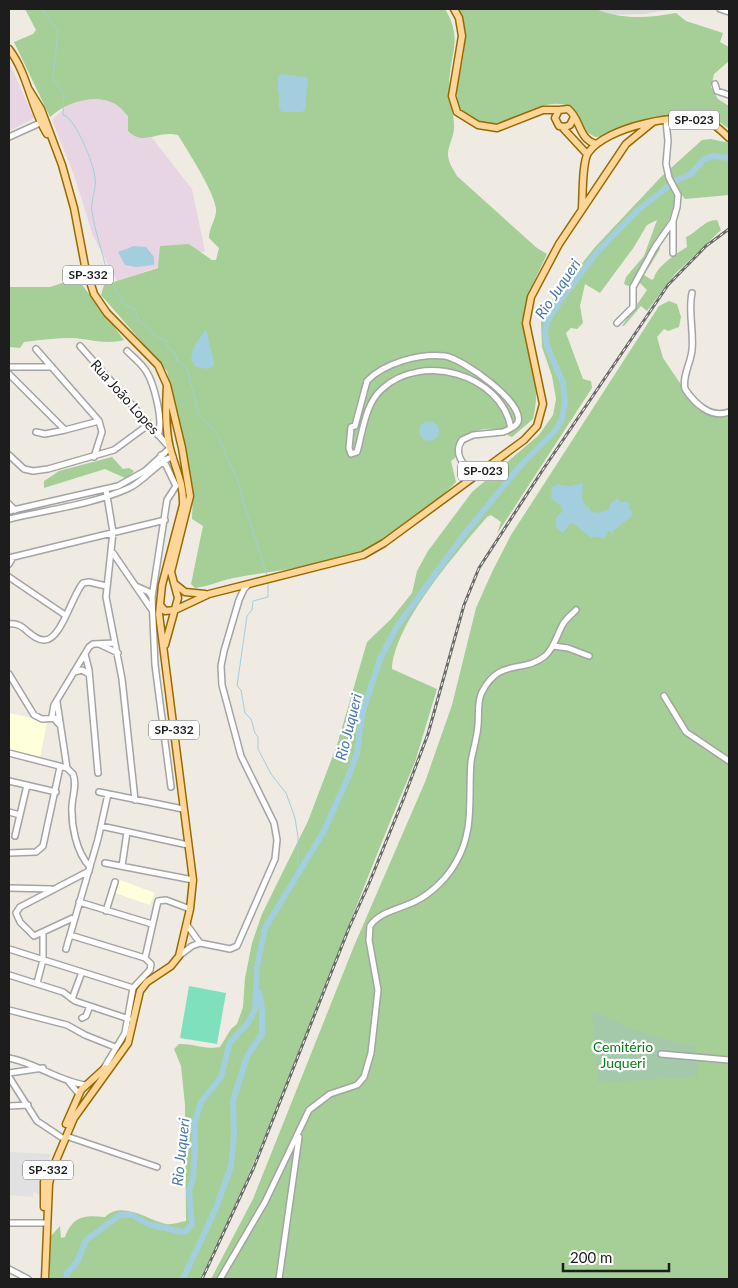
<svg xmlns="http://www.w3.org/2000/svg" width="738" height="1288" font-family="Lato,sans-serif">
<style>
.residential{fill:#dbdada}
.industrial{fill:#e8d5e4}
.education{fill:#feffdb}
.forest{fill:#a5cf96}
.cemetery{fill:#a3c8aa}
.pitch{fill:#7fe0be}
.parking{fill:#e1e1e1}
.water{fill:#a2cede}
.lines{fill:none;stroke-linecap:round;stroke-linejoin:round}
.stream{stroke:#a2cede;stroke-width:1}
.river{stroke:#a2cede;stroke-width:6}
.minor-casing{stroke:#a4a4a4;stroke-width:8}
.major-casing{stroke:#966a00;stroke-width:9}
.minor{stroke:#fff;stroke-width:5}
.major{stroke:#fed699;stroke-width:6}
.rail-casing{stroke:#6b6b6b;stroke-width:3}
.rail{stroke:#fff;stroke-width:1;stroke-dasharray:4;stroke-linecap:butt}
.labels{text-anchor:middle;stroke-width:4.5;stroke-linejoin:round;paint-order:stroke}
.shield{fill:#fff;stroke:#616161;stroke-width:1}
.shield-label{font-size:12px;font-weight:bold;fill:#1d1d1d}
.street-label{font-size:14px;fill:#1d1d1d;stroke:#fff}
.park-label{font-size:14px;fill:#097e17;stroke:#fff}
.water-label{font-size:15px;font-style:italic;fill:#4878af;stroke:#fff}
</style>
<rect width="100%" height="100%" fill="#efebe3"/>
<!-- residential -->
<path class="residential" d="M596,9H666L667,10L645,14L610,15Z"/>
<!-- industrial -->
<path class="industrial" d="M9,62L34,118L9,131Z
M120,97L192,189L205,251L117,281L93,236L74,175L52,120L70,103L82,98Z"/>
<!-- education -->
<path class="education" d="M9,713L47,721L40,759L9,752Z
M120,880L155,893L150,905L115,893Z"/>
<!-- forest -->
<path class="forest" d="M25,9H445C464,40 449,55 449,87C449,100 454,112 454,125C455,135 448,145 448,154C448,162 453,169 457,176L537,248L547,254C537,276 523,299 524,324C525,361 543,379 533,419L512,437C507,435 504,433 501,431C488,425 471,432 459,438L455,448V458L451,461L456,482C439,501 389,539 367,549C329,565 280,570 239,577C224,579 211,586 195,588L191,584L203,526L192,519L193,488L167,371L101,295L104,285L158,268L160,246L189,244L212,260H216L219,248L209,238C209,228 215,221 216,212C218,197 187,150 178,135C156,130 144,147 128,131V116C124,112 119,105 113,103C94,93 65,103 50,117L14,42L33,34L36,30Z
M459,9H596C621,20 649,18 676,13L686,21L723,33L720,42L729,47V61L714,74L711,87L718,99L729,106V129L711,116L692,115L636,123L606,136L595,137L587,132L572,107C537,92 507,136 473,120C447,108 460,79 463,58C466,41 465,25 459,9Z
M711,139L729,143V195L685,199L677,189L674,192V211L657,240L660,249L644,275L652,280L654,278C656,267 677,253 687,247L686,237C698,232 705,219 717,220L721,230L675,274L647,311L641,306L624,326H622L647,290L639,282L628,286L624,284L626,277L644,256L657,220L647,225L634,247L600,293L585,284L580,306L583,323L577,329L571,328L566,333L583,379L591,381L592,388L497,534L501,522L491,515L487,517C457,552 394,624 392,669L437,689L415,762C342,933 283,1112 200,1279H50V1237L60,1226L61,1238L65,1237C73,1215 86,1215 105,1217C122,1200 148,1220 166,1224C172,1225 180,1222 186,1221L185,1105L181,1066L174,1049L179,1044C193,1043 206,1050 220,1047L231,1029L237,1024L243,1007L245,978L252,943L262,914L308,821L337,745L367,642L391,619L412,593L417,571L428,551L472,492L539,435L553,415L556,399L552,376L542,347L541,322L549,304L596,246L661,177L702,140Z
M77,278L124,340C106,345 90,339 72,338C56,338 40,340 24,342L20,348L9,347V287H50Z
M669,301L677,304L681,317L679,327L668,331L664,329L657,337L663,358L684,389L706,412L714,417L729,414V1279H211L253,1199L354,946L425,782L452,705L476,608L492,572L511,535L659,306Z
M112,457L123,469L129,468L134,471L127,479L105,469L44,488V481L59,471Z"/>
<!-- cemetery -->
<path class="cemetery" d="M592,1011L634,1030L695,1047L698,1076L598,1083Z"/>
<!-- pitch -->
<path class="pitch" d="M189,986L226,993L217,1044L180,1038Z"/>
<!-- parking -->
<path class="parking" d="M9,1152L51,1154L42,1174V1196L33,1191V1197L9,1195Z"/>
<!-- water -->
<path class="water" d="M282,74L306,77L308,79L305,110L302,112H282L279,109V94L282,93H278V77Z
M134,246L146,247L154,257V265L136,267L125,265L118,252Z
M206,329L214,362V365L208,369L196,367L191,359L193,348Z
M419 431a10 10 0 1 1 20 0a10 10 0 1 1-20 0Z
M583,483L582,497L586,507H589L591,511L597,513L608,510L611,503L618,498L620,502H628L630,505L629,508L633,514C629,520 618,525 612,533L608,531L604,539L598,537L591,538L573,523L569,525L563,533L556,528V517L563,511L561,506L551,498L552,487L558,484L569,486Z"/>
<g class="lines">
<!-- stream -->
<path class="stream" d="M42,9L58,31L53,79L64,94L63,115C75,117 94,164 95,178C97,189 90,201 92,212C95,232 102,250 106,268C112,274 111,280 114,287C117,293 121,299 124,305L135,309L139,322L147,326L155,336L167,341L168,347L175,353L177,360L187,368L199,414L217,434L238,481L247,514L267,575
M268,584V597L253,601L252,610L247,616L237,686L241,690L245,713L251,719L255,733L258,737V749L271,774L286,793L295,818L298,837V871"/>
<!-- river -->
<path class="river" d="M67,1279V1273L77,1262L86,1240L120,1215H132L148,1224L182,1232L186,1231L192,1224L189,1190L193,1179L195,1148L194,1124L201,1102L221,1077L230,1042L247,1024L255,1010L257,967L265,928L324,831L349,775L357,753L362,714L380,659L396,628L462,537L520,466L555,431L562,419L565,402L563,383L547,346L545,331L547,322L560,301L597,252L638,210L675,181L691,174L704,159L713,156L729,158
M183,1279L216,1208L231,1166L234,1135L233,1101L247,1056L262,1034V1008L259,992"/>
<defs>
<path id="minor" d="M720,9L729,12
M715,84L717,91L729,95
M9,137L40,123
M673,253V222
M692,293C688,312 694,331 692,350C691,363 682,376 685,389C695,404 711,419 729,412
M617,323L633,307V287L655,247L673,221L677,207L678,195L669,178L666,164L668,141L666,121
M36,349L99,421L102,432L94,457
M127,351C133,357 141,363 146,371C154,383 164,422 158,435
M9,367H52
M9,374L65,430L99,421
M36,432L45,434L65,430
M9,455L24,469L33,471L48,469L114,450L148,425
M161,455L176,486L167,500L152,597L155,665L171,787
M475,476C465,466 452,455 462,440L473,435L503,432C508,430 516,427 518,422C524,402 463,359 445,356C420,353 384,363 367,381L355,426L351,427L349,448L351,454L357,452C363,431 365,404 382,389C422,352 501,374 511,428
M106,490L113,532L106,597L122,679L135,800
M9,504L15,510
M9,511L118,486L145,471L170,448L80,346
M9,519C47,510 94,504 129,488C143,482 162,458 173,457
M113,553L152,610
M9,558L165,520
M9,564L13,557
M9,577L65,615
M138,587L149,592L152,597
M9,624C24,621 30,640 44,640C61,641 72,595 83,583L89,582L106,586
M99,644L118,653
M553,646L568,648L589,656
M85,654L89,670L98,773
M74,672L82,670L89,674
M9,674L34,715L42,719L58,718
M664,696L686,732L729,761
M57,702L67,768
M59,724L52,716L54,705L89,647L93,644L115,643
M9,753L67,768L73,774C77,784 73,794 72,805C71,825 76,852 90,867
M9,781L56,792
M99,792L183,809
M9,812L20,815
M101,826L188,845
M15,836L27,785
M9,853L36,852L43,846L60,767
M105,863L193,880
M122,866L127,832
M9,888L51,889
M79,902L152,924
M106,911L115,882
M75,917L34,936L20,922L16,913L20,907L89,871
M187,925L200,943
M70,935L145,958L151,964L150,970L133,988L125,1033L104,1068
M200,943L230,949L237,946L275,859L277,840L274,823L241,756L222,685L221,666L224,651L239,600L244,589L249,584
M9,949L133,988
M66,949L98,839L108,794
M180,955L192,946L200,943
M145,958L158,901L166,900L190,909
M9,975L63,992L75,1001L129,1019
M37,983L43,960V933
M72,999L82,972
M9,1010L67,1025L85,1035L115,1047
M82,1018L86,1016L90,1006
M661,1054L729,1060
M9,1058C36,1063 58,1081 85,1085
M9,1073L43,1068
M9,1077L37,1121L61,1137
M68,1081L79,1094
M9,1106L28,1105
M66,1136L157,1167
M9,1223H44
M9,1269L28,1279
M220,1279L265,1202L309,1110L330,1094L357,1085L364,1077L371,1053L378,990L369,940L370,926C380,911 401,909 416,901C432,893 448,877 456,862C475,830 468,797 471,762C473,750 477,738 478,725C479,715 477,701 482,692C500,657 523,674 545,656C555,647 557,634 563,624C567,618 572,614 576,610
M279,1279L299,1137"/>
<path id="major" d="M454,9L459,18L462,36L452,96L457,112L478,125L497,128L543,110H559
M9,49C28,74 31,108 47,134
M28,88L41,109L62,165L74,208L85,266L94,294L107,313L158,365L167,385L182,448L190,496L171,572L178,598L165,645
M574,117L570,125L565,127L559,126L555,118L559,110L568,109C581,119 578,139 596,144
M562,127L587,154
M582,207C583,194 582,163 588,153C605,127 683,110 711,123C718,127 724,133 729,138
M175,584L185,592L205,594
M160,605L165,611L175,610L209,594L363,555L384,543L524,440L537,426L543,404L526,323L531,297L559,244L626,144L653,122
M66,1124L81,1090L105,1068
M44,1207V1182L48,1168
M45,1279L49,1184L52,1170L74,1118L128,1043L140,991L147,982L171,966L179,956L190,909L193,880L159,614L162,585L183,505C184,484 175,468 170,448C165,429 166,405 167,385"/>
</defs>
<!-- minor casing -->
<use href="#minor" class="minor-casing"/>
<!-- major casing -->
<use href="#major" class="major-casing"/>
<!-- minor -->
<use href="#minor" class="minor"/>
<!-- major -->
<use href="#major" class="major"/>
<defs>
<path id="rail" d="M202,1279L254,1167L349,928L370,881L403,800L428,734L464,605L479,568L542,471L668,285L706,246L729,229"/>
</defs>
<!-- rail casing -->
<use href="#rail" class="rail-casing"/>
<!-- rail -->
<use href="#rail" class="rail"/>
</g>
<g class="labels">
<!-- shield labels -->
<g class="shield">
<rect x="669" y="110.5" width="50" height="19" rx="4"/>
<rect x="63" y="265.5" width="50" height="19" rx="4"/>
<rect x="458" y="461.5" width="50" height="19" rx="4"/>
<rect x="149" y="720.5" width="50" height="19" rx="4"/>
<rect x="23" y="1160.5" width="50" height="19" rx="4"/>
</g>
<g class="shield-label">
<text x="694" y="124">SP-023</text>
<text x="88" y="279">SP-332</text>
<text x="483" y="475">SP-023</text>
<text x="174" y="734">SP-332</text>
<text x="48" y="1174">SP-332</text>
</g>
<!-- street labels -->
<g class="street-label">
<text transform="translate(125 397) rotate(48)" y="5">Rua João Lopes</text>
</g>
<!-- park labels -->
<g class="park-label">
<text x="623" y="1052">Cemitério<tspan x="623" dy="16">Juqueri</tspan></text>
</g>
<!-- water labels -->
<g class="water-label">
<text transform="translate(558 289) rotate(-56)" y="5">Rio Juqueri</text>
<text transform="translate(349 727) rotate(-76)" y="5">Rio Juqueri</text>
<text transform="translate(181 1152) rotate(-84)" y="5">Rio Juqueri</text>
</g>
</g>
<!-- border -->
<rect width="738" height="1288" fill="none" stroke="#1d1d1d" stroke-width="20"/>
<!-- scale -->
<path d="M563 1263v8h106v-8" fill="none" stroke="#1d1d1d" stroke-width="2.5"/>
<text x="570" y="1263" font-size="15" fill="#1d1d1d" stroke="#ffffff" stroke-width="4" paint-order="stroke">200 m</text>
</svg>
